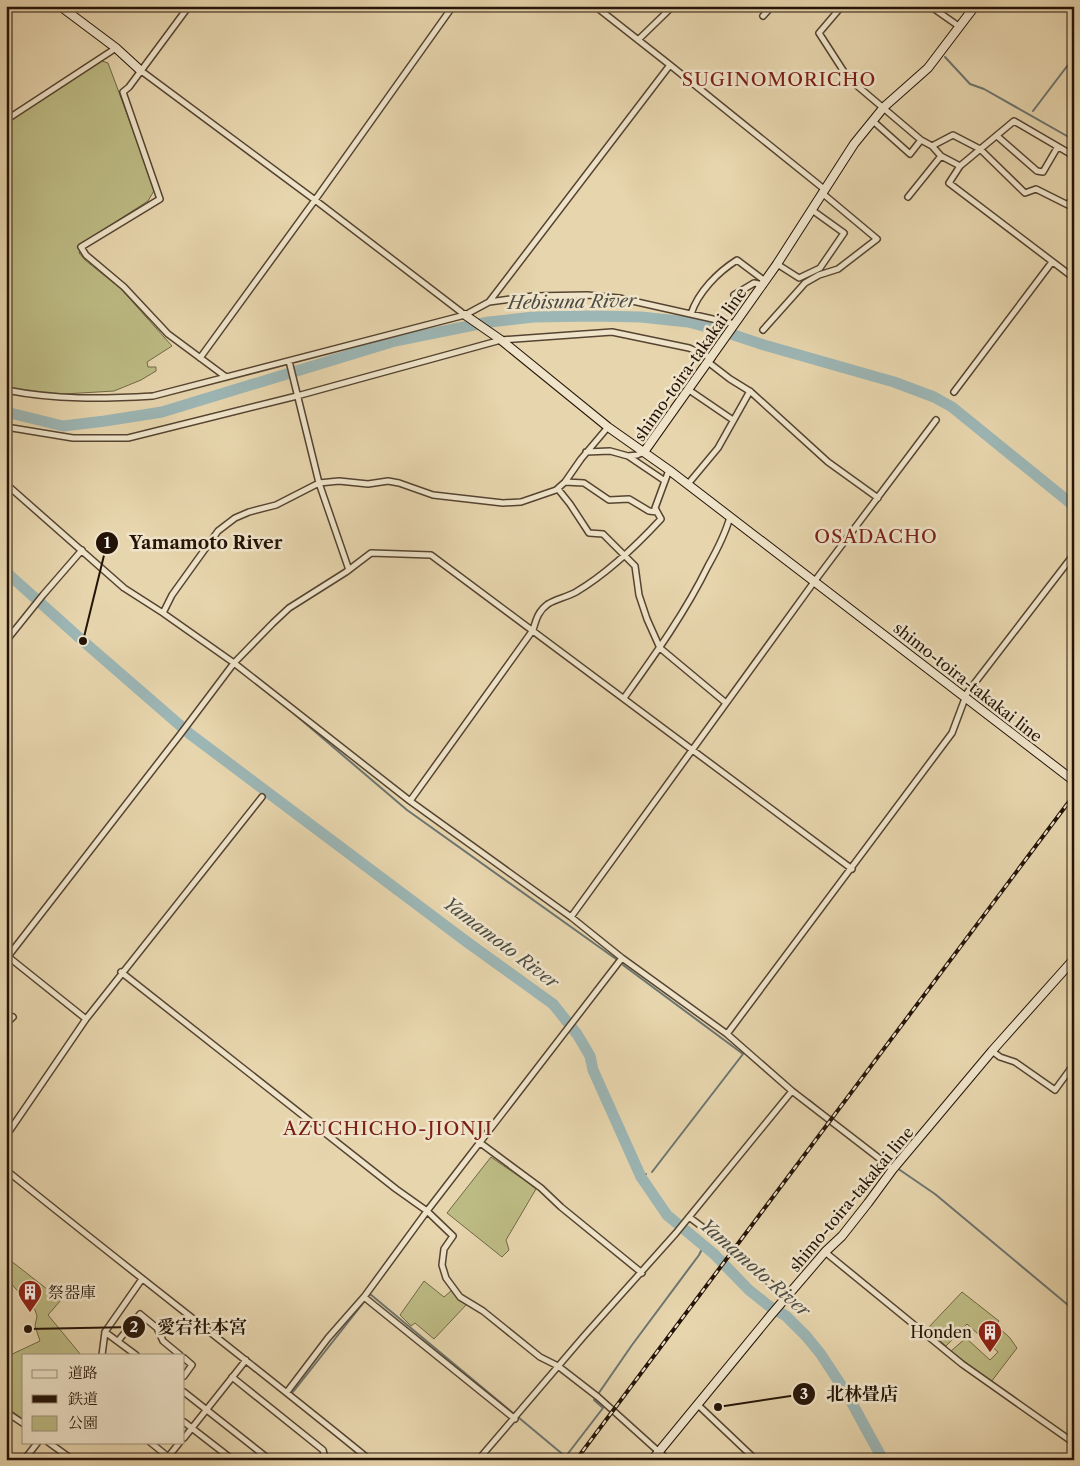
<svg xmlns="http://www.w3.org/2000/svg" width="1080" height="1466" font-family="'Libre Caslon Text','Noto Serif JP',serif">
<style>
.green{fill:#bdbb84;stroke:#706846}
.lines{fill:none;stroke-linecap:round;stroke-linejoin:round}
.stream{stroke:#6c7570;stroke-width:2}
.river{stroke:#9cb6b5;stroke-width:11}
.street-tunnel{stroke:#c0ae8c;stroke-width:5;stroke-dasharray:5 2.5;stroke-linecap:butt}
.street-casing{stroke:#554431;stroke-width:8}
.secondary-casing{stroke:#241408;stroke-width:10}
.street{stroke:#efe4ca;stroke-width:5}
.secondary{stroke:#efe4ca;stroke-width:8}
.rail-casing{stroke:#241408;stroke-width:4}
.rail{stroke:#efe4ca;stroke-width:2;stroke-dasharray:5.5;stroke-linecap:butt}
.labels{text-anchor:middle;stroke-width:5;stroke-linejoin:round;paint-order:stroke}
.street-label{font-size:16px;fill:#241408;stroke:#efe4ca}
.poi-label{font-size:16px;fill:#241408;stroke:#efe4ca;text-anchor:start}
.water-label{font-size:18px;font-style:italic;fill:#4e4d45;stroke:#efe4ca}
.quarter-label{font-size:19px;letter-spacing:1px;fill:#7a1f14;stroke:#efe4ca}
.leader{fill:none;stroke:#241408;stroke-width:2}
.callout-dot{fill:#241408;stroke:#efe4ca;stroke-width:2}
.mark-label{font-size:15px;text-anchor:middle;font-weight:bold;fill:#fff}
.callout-label{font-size:18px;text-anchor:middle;font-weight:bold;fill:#241408;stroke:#efe4ca;stroke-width:5;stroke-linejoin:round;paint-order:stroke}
</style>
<rect width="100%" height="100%" fill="#e7d5ad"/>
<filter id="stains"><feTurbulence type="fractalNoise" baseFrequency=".004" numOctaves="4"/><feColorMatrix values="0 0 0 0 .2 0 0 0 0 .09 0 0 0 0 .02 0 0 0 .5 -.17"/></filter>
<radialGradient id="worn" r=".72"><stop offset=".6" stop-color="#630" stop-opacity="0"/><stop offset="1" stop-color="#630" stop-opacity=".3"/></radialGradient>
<!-- green -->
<path class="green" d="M102,61L108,63L155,189L148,201L84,242L79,253L85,260L121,289L172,346L147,362L148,367H156V371L141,380L114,391L31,396L6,389V123Z
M491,1157C506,1168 521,1177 536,1189L506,1240L509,1250L502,1257L447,1213Z
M6,1257L61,1300L48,1315L81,1355H24V1420L6,1407V1357L40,1341L35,1326L37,1316L35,1310L6,1278Z
M424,1281L444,1297L452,1290L467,1304L434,1339L415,1323L411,1326L400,1315Z
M962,1292L999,1321L996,1325L1010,1338L1017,1348L991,1382L951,1351L966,1338L990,1360L998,1352L967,1324L946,1346L927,1329Z"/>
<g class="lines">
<!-- stream -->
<path class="stream" d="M945,57L970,84L984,89L1074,140
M1033,111L1074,57
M285,706L407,810L616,959
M623,965L743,1054L652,1172
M809,1100L831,1118
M897,1168L935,1194L1074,1310
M641,1177L646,1174
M369,1296L370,1294L513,1413
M293,1392L364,1302
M518,1417L566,1457
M563,1460L603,1408L594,1400L632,1345L699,1255L704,1245"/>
<!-- river -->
<path class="river" d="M6,412L63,426L105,421L162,412L395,341L489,322L534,317L592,316L641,317L688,322L719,330L764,345L894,382L934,397L952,407L1074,506
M6,572L83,641L190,734L467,942L553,1004L577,1034L590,1056L593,1070L641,1177L667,1215L714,1254L749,1290L769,1306L786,1316L806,1336L820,1353L847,1394L883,1460"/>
<!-- street-tunnel -->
<path class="street-tunnel" d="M729,1247L739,1256"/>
<defs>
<path id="street" d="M189,6L129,87L123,92L160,199L81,247L86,255L124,287L168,334L226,377
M595,6L670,65L824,189
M842,6L819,33L848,78L921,140L932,146L941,156L960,166
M930,6L960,27
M763,16L772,6
M638,40L673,6
M140,70L315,200L465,315
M6,120L116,48
M873,121L910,154L921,140
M997,136L1037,171L1043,172L1057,148
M932,146L953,135L980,149L1025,193L1036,189L1068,205L1074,196
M1074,156L1014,121L960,166L949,183L1074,278
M908,197L941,156
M777,264L799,278L820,268L844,233L812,210
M734,295L754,283L763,285
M489,302L670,65
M691,314C698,292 718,272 737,260L765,281
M763,330L805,283L819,275L838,269L877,239L822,193
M200,358L315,200L453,6
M289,361L319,483L349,570
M708,362L730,379L751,392L828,462L878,498
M6,390C57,400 102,399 153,396L465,315L489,302L533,296L587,295L619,298L735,324
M689,390L733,420
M954,392L1052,262
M6,427L73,438H128L297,396L501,340L612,332L689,348L712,358
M586,452L610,451L628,456L665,481
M628,456L637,455L644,452
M565,482L584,483L609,500L629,499L649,511L657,512
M6,484L124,588L163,613L234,663L410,801L571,917L622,958L727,1034L792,1091L893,1169
M688,484L718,448L750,391
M558,489L570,504L589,533L603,534L635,566L639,595L647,619L660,648L726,703
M163,613L172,595L218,531L235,518L249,512L276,505L319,483L339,481L368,484L388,481L399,483L433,495L503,503L521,502L556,490L565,482L581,459L608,427
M6,641L43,595L82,550
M624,698C654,656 685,613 708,566C717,550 725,535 730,517
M410,801L533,630C536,620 538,611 548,604C556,599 567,597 576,592C608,573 636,546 661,519L655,508L669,470
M571,917L814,582L936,420
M6,955L86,1019
M6,959L179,736L234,663L273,623L289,608L346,572L371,553L431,555L852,869
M121,972L396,1189L427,1211L453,1236L444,1249L442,1265L446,1278L460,1297L483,1311L540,1357L558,1366L598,1397L668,1460
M6,1024L13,1017
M727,1034L952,733L967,693L1074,554
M992,1051L1000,1057L1015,1062L1055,1090L1074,1064
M6,1136L86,1019L262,797
M479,1142L541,1188L561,1207L642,1273
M6,1170C127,1268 250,1362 370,1460
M689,1217L729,1247
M825,1252L962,1364L1074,1443
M739,1256L786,1297
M364,1297L515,1419
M105,1332L136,1355
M118,1341L140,1314L157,1328L163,1341L180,1355
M102,1355L105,1332L142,1279
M184,1358L192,1365L184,1376
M232,1377L323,1450L324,1454L319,1460
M184,1392L270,1460
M287,1392L328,1338L364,1297L427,1211L622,958
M697,1404L756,1460
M6,1412L24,1424
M184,1422L233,1460
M184,1438L246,1360
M48,1442L73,1460
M150,1442L172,1460
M168,1457L180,1442
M24,1460L38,1442
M478,1460L584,1336L676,1233L792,1091
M1069,1460L1074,1452"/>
<path id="secondary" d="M60,6L116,48L140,70
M465,315L501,340L608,427L669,470L1074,781
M644,452L777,264L854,144L884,107L928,68L975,6
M652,1460L771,1315L825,1252L842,1236L868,1203L893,1169L992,1051L1074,959"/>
</defs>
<!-- street casing -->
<use href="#street" class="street-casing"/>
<!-- secondary casing -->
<use href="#secondary" class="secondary-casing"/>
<!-- street -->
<use href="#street" class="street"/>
<!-- secondary -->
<use href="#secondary" class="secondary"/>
<defs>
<path id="rail" d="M576,1460L1074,795"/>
</defs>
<!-- rail casing -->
<use href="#rail" class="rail-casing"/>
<!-- rail -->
<use href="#rail" class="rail"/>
</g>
<!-- icons -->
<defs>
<symbol id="building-pin" viewBox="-11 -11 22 30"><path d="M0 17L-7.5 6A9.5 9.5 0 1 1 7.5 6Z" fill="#8f2418" stroke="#efe4ca"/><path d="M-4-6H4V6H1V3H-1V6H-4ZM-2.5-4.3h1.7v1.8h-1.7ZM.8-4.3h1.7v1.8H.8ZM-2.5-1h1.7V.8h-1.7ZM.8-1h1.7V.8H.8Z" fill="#fff"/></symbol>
</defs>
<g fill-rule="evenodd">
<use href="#building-pin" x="16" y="1278" width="28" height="38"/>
<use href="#building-pin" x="976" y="1318" width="28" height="38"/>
</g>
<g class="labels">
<!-- street labels -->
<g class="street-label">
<text transform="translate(690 364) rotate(-55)" y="6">shimo-toira-takakai line</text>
<text transform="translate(968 682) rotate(38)" y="6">shimo-toira-takakai line</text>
<text transform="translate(851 1199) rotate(-50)" y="6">shimo-toira-takakai line</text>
</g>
<!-- poi labels -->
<g class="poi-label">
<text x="48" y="1298">祭器庫</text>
<text x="972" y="1338" text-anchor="end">Honden</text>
</g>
<!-- water labels -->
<g class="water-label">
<text transform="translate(572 302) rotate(-1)" y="6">Hebisuna River</text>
<text transform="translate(501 943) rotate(37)" y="6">Yamamoto River</text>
<text transform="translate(755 1268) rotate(41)" y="6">Yamamoto River</text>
</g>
<!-- quarter labels -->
<g class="quarter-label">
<text x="779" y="86">SUGINOMORICHO</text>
<text x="876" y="543">OSADACHO</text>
<text x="388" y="1135">AZUCHICHO-JIONJI</text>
</g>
</g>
<!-- callouts -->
<path class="leader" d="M83 641L107 543M28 1329L134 1327M718 1407L804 1394"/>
<g class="callout-dot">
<circle cx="83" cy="641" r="5"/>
<circle cx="28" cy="1329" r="5"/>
<circle cx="718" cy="1407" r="5"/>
<circle cx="107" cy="543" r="12"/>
<circle cx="134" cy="1327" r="12"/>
<circle cx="804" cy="1394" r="12"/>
</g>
<g class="mark-label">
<text x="107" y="548">1</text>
<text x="134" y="1332">2</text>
<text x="804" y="1399">3</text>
</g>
<g class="callout-label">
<text x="206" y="549">Yamamoto River</text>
<text x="202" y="1333">愛宕社本宮</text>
<text x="862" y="1400">北林畳店</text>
</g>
<!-- margin -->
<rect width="1080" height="1466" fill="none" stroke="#e7d5ad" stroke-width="25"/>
<rect x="8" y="8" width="1065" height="1451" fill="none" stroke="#241408" stroke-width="2.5"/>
<rect x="12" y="12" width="1055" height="1441" fill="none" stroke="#241408"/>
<!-- legend -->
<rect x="22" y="1354" width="162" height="90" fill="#efe4ca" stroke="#9e917c"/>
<rect x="32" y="1370" width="25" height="8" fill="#efe4ca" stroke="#9e917c"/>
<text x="68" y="1378" font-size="15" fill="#241408">道路</text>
<rect x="32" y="1395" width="25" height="8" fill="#241408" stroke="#9e917c"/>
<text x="68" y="1404" font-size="15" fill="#241408">鉄道</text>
<rect x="32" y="1416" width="25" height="15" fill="#bdbb84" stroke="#9e917c"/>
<text x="68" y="1428" font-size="15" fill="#241408">公園</text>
<rect width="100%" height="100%" filter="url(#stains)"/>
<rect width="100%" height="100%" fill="url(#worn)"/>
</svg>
